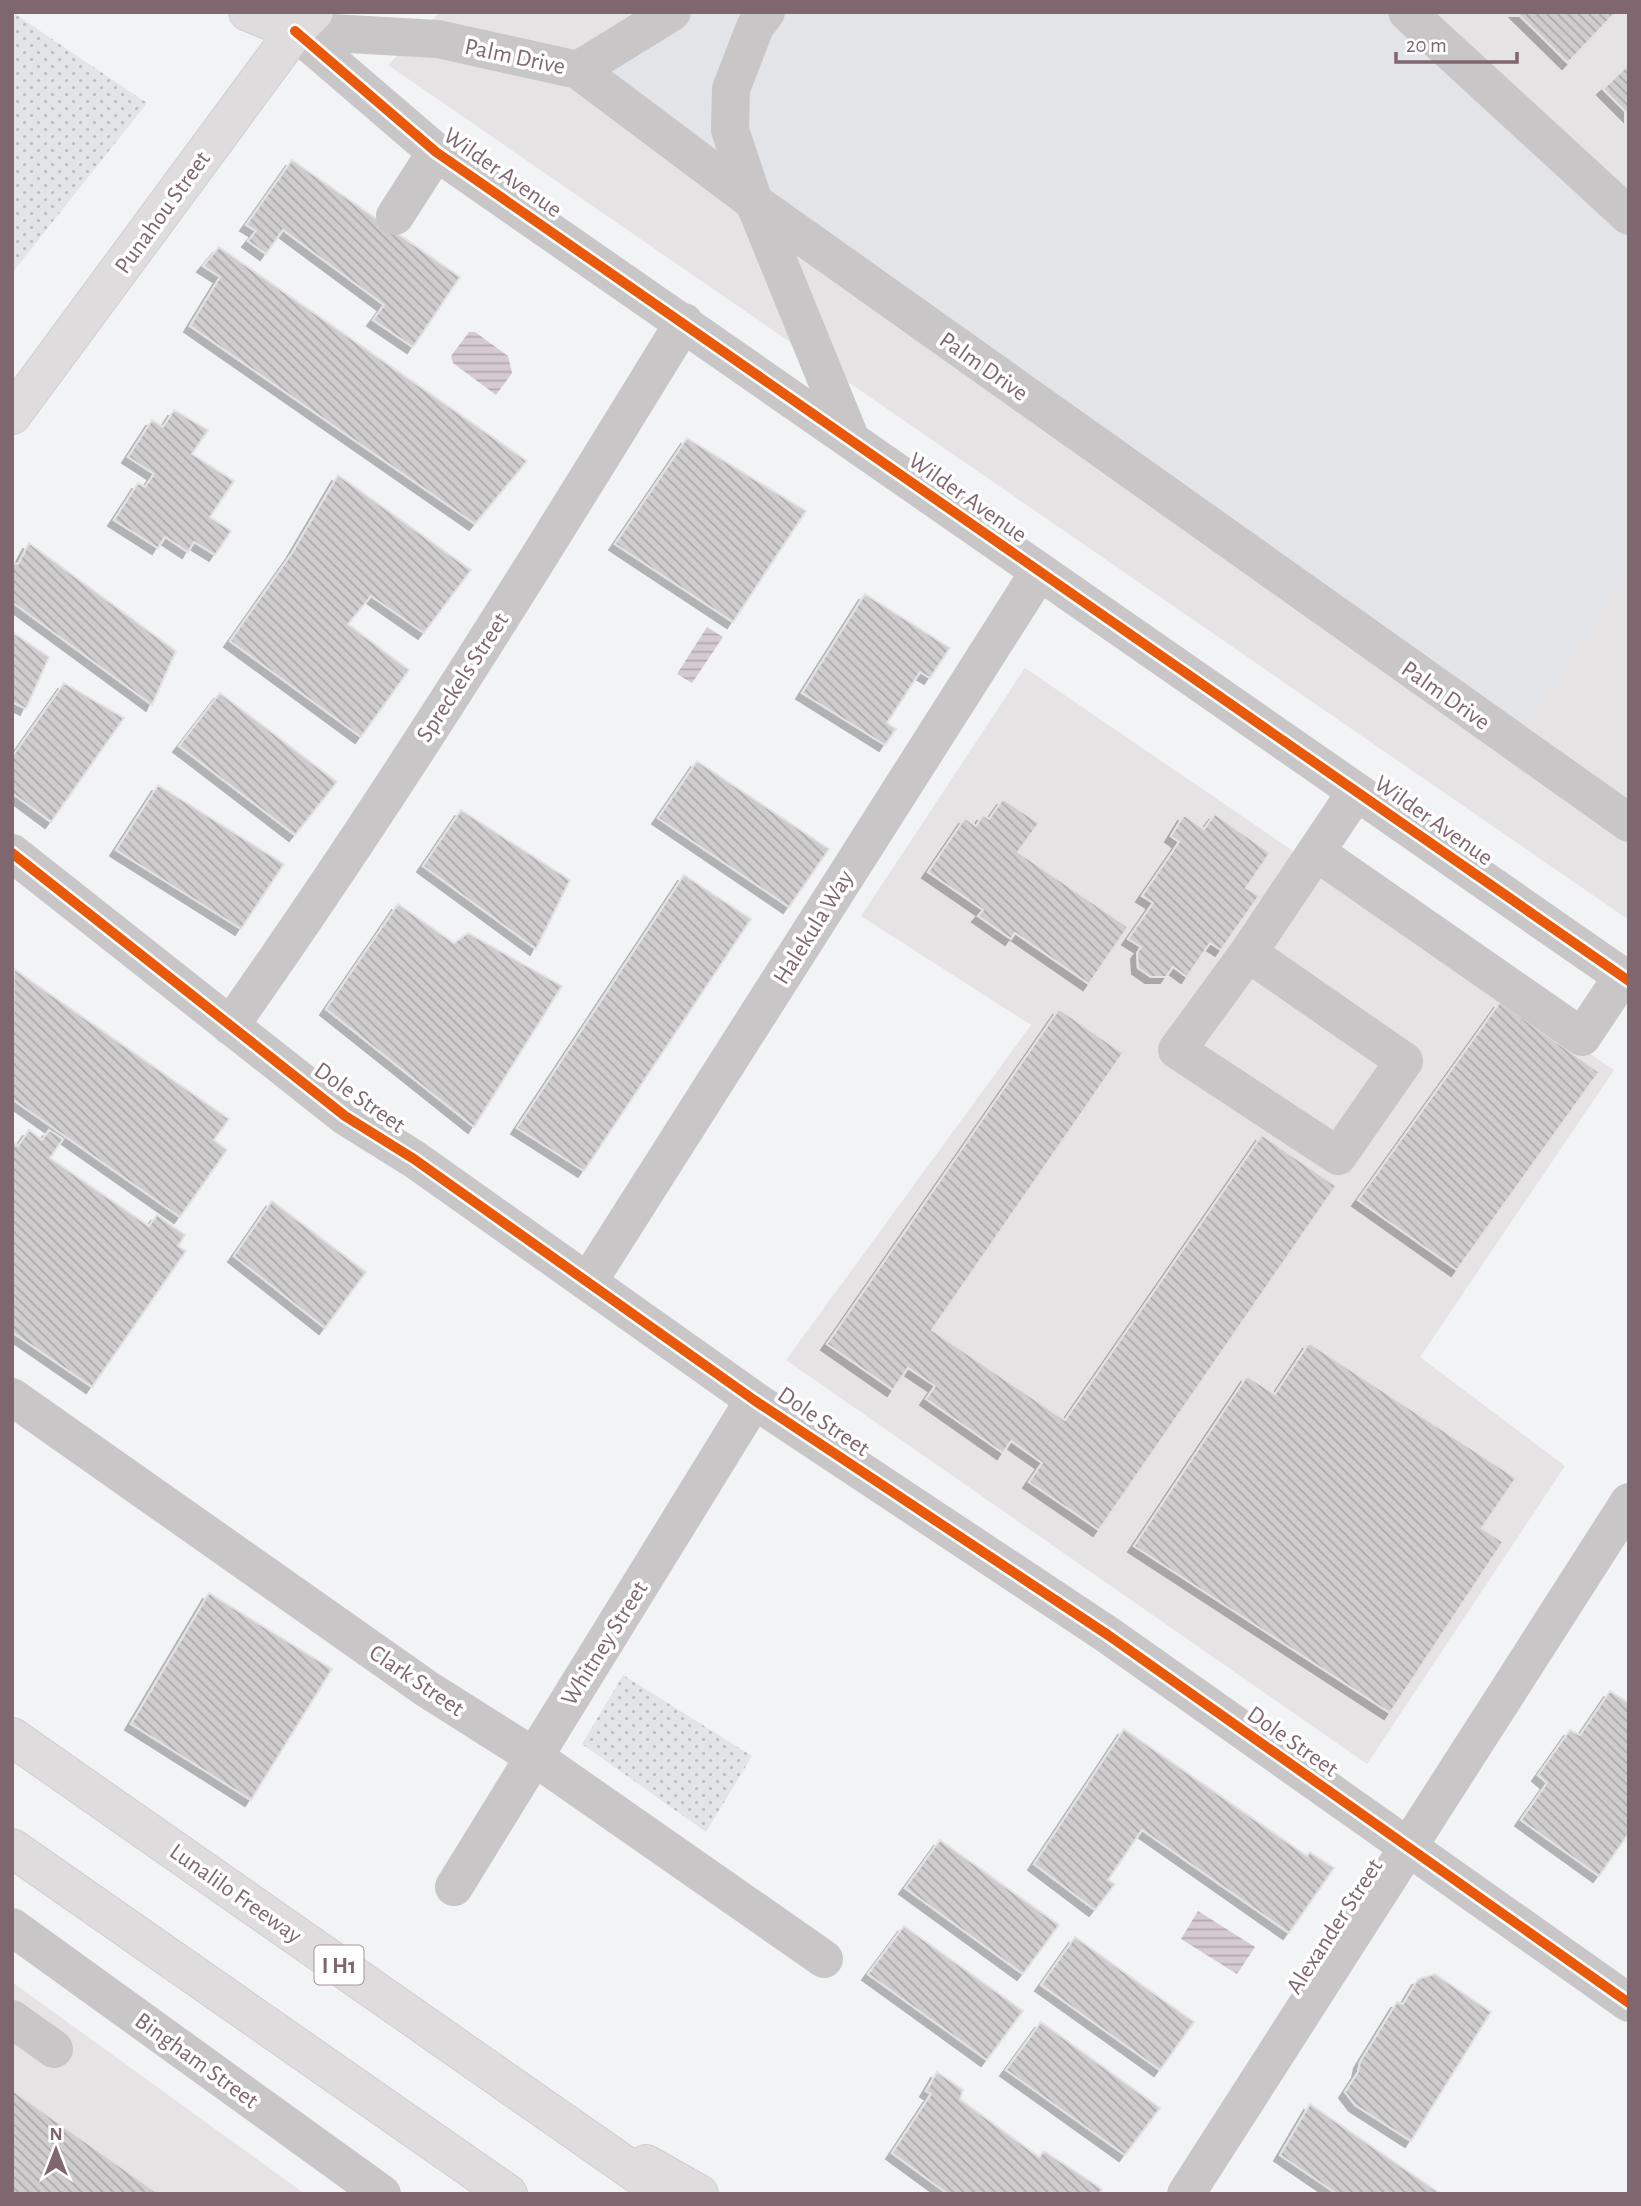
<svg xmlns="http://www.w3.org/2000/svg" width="1641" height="2206" font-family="'Alegreya Sans',sans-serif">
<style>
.built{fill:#e5e3e4}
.grass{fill:#e3e4e8}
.park{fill:url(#park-dots)}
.water{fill:url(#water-rules)}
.building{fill:url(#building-back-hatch);stroke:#e2e2e3;stroke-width:2;filter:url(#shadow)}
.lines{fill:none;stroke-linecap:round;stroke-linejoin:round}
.major-casing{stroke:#d0cfd0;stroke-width:40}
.highway-casing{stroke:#d0cfd0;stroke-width:40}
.minor{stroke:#c8c6c7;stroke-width:38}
.major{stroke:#dedcdd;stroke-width:38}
.highway{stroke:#dedcdd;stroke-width:38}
.cycleway-casing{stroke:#fff;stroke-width:15}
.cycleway{stroke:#e8590c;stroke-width:10}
.labels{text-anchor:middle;stroke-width:7;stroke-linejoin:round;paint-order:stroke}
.shield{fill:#fff;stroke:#a6949a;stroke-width:2}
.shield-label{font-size:23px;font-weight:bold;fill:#80666e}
.street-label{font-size:24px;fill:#80666e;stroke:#fff}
</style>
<defs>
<pattern id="park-dots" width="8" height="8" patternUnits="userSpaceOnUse" patternTransform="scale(1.75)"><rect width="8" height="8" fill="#e3e4e8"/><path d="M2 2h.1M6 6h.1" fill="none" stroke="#bdbdc0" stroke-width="1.8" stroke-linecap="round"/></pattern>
<pattern id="water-rules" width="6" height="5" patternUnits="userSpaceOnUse" patternTransform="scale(1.75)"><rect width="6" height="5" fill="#d5cad0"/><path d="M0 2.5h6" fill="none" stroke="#b2a8ad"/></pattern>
<pattern id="building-back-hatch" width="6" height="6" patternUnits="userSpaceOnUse" patternTransform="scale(1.75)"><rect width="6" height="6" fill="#cecccd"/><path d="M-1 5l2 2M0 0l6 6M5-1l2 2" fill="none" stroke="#aca9ab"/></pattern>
<filter id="shadow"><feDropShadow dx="-6" dy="6" stdDeviation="0" flood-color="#0004"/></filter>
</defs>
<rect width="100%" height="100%" fill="#f2f3f4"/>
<!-- built -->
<path class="built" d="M440,12H1629V920L388,65Z
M1025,668L1614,1070L1420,1357L1565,1466L1367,1764L786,1360L1031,1025L861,916Z
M12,1982L305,2194H12Z"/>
<!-- grass -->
<path class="grass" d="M679,12H1407L1629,216V572L1513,743L578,70Z"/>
<!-- park -->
<path class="park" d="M12,12L147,103L12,273Z
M623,1675L752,1756L706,1832L582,1744Z"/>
<!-- water -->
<path class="water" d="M469,332H475L508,356L512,373L496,395L453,363L451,356Z
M707,627L723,637L692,683L677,674Z
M1198,1911L1255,1947L1237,1974L1181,1939Z"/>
<!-- building -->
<path class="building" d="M1516,12H1616L1568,63Z
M1629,64V115L1603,89Z
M292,160L460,277L413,347L373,320L384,305L283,230L266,254L248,241L256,231L246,225Z
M219,247L527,461L475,524L190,326L220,277L203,266Z
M174,410L208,430L192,454L234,481L210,517L231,531L215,555L194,542L188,552L165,537L158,548L114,520L138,483L145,487L154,474L128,457L152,420L163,427Z
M687,438L806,511L733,622L615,544Z
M338,475L471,570L424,633L371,596L348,624L409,670L361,737L230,641L292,553Z
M29,543L176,651L152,705L12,602V563L18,564Z
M865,594L950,648L930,678L920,672L887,723L896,729L885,745L802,693Z
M12,632L49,657L26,709L12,702Z
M64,683L124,718L51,822L12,793V757Z
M220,693L337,782L295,835L179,746Z
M697,761L829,849L789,907L658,818Z
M158,785L284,864L241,929L116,850Z
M1003,799L1039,823L1018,852L1128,927L1089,984L1015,933L1011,939L978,916L983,910L928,872L965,818L976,826L983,815L989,819Z
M461,810L570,880L536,949L423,866Z
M1215,814L1270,853L1246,888L1259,896L1221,950L1210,943L1187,977L1173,967L1166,977H1151L1138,968L1137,953L1141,947L1128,939L1153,903L1142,896L1179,842L1171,836L1184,815L1204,829Z
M684,875L751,919L584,1171L517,1128Z
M398,904L454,943L468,933L562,986L474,1127L326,1009Z
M14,969L229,1119L214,1140L227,1150L180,1217L12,1099Z
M1500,1002L1599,1072L1457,1270L1358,1200Z
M1059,1009L1123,1053L932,1330L1065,1420L1262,1135L1336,1186L1099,1530L1029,1482L1042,1463L1011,1441L1003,1453L926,1399L935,1386L908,1368L893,1390L827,1344Z
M29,1130L42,1140L49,1130L63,1139L50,1158L149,1226L157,1215L185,1235L178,1246L186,1251L92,1387L12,1332V1141L18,1146Z
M272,1201L366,1272L325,1328L234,1256Z
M1309,1343L1516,1478L1482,1528L1503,1542L1390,1713L1134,1546L1247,1376L1275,1394Z
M209,1593L332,1669L251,1800L131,1724Z
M1610,1691L1629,1703V1833L1599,1876L1521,1820L1547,1783L1538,1775L1570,1730L1580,1735Z
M1124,1729L1307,1856L1310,1852L1334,1868L1289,1933L1142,1830L1108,1880L1115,1884L1095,1910L1034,1864Z
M940,1840L1059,1925L1023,1974L905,1888Z
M904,1926L1023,2011L987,2060L868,1974Z
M1075,1937L1194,2022L1160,2070L1041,1985Z
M1435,1974L1491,2012L1411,2141L1355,2105L1345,2092L1358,2072L1360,2062L1397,2002L1403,2004L1418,1979Z
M1041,2022L1160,2108L1125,2155L1006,2070Z
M937,2072L963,2090L960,2099L1039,2157L1044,2151L1102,2189L1099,2194H948L892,2153L931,2094L926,2091Z
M12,2090L159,2194H12Z
M1310,2104L1441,2194H1337L1280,2155Z"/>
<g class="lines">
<defs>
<path id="major" d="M248,12L295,31
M12,415L295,31L314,12"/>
<path id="highway" d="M12,1737L666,2194
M12,1848L508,2194
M646,2164L699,2194"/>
</defs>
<!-- major casing -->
<use href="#major" class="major-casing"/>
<!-- highway casing -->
<use href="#highway" class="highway-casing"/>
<!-- minor -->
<path class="minor" d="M766,12L755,27L731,89L730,130L754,202L851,440
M1407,12L1629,216
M295,31L436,152L1629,981
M295,31L438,39L578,70L754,202L1629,823
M578,70L672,12
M395,216L436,152
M1316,852L1582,1037L1622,977
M12,853L345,1116L414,1159L754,1400L1108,1635L1629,2003
M1248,953L1177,1050L1338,1156L1404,1061L1248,953L1356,792
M230,1026C391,798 538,560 684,322
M588,1282L1039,572
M12,1397L427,1689L533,1756L824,1959
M454,1887L754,1400
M12,1927L382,2194
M12,2019L54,2049
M1186,2194L1629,1502"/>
<!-- major -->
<use href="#major" class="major"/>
<!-- highway -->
<use href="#highway" class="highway"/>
<defs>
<path id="cycleway" d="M295,31L436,152L1629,981
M12,853L345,1116L414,1159L754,1400L1108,1635L1629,2003"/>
</defs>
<!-- cycleway casing -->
<use href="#cycleway" class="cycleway-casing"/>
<!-- cycleway -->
<use href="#cycleway" class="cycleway"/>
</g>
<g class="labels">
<!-- shield labels -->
<rect class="shield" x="314.5" y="1945.5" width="49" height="39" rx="5"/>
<g class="shield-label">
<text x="339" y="1973">I H1</text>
</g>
<!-- street labels -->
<g class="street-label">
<text transform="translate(515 56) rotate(12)" y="8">Palm Drive</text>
<text transform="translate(503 172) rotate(35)" y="8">Wilder Avenue</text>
<text transform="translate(162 212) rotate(-54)" y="8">Punahou Street</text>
<text transform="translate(984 366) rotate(35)" y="8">Palm Drive</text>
<text transform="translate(968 497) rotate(35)" y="8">Wilder Avenue</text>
<text transform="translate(462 677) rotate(-57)" y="8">Spreckels Street</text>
<text transform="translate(1446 695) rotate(35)" y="8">Palm Drive</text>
<text transform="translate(1434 820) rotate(35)" y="8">Wilder Avenue</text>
<text transform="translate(813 927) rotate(-58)" y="8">Halekula Way</text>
<text transform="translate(360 1097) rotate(35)" y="8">Dole Street</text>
<text transform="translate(824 1421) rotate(34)" y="8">Dole Street</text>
<text transform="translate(604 1643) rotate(-58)" y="8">Whitney Street</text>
<text transform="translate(417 1680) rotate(34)" y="8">Clark Street</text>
<text transform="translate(1293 1741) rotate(35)" y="8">Dole Street</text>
<text transform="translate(236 1893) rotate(35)" y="8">Lunalilo Freeway</text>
<text transform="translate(1334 1926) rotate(-57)" y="8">Alexander Street</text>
<text transform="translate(197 2060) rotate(36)" y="8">Bingham Street</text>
</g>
</g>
<!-- border -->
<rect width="1641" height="2206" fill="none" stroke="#80666e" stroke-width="28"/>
<!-- north arrow -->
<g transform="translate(56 2150)" stroke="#ffffff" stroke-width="5" paint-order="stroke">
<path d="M0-5L12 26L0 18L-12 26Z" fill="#80666e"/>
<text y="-10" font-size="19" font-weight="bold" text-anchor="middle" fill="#80666e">N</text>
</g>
<!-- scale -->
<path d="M1396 52v10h121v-10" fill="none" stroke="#80666e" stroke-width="3.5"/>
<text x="1406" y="52" font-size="21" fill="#80666e" stroke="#ffffff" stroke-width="5" paint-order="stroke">20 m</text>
</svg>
